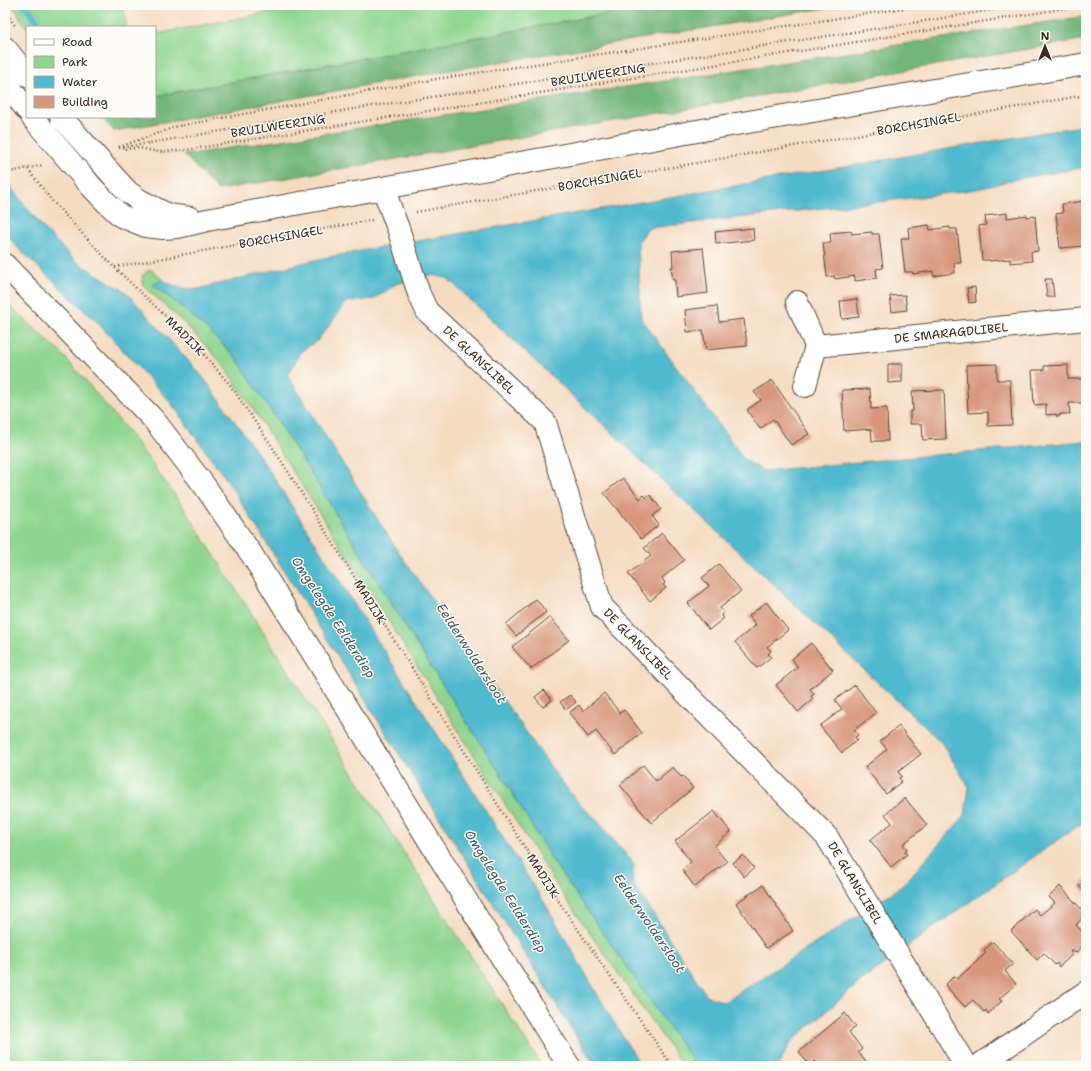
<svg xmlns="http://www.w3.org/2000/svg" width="1091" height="1071" font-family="'Shantell Sans',sans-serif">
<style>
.green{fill:#8ed58f;stroke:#648056}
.forest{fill:#72b67a;stroke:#56704c}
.water{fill:#50b9cd;stroke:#467276;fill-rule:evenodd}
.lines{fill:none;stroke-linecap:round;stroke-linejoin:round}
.stream{stroke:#50b9cd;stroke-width:7}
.building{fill:#d7977d}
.minor-casing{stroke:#574536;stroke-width:24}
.major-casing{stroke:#574536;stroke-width:24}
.path{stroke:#574536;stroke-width:2.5;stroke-dasharray:1 3;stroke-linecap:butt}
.minor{stroke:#fff;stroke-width:22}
.major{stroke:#fff;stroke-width:22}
.labels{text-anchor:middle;stroke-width:3;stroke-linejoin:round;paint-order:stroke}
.street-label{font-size:12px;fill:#3b2a1e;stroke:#fdfcf7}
.water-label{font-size:13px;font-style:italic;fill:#425c5b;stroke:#fdfcf7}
</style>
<rect width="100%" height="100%" fill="#fdfcf7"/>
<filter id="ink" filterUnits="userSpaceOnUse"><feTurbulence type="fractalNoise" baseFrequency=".025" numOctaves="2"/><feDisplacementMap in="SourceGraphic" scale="8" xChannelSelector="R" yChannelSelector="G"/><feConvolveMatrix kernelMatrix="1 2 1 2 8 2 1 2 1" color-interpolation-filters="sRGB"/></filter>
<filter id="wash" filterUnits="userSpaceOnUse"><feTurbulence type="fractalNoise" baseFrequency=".012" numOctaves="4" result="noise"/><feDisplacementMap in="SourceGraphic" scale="16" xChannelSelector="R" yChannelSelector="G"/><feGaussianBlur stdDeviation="0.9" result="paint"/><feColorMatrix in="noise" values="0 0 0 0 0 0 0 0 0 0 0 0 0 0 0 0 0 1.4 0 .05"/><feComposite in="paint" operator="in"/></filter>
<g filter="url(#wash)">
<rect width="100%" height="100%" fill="#f5dcc1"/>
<!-- green -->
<path class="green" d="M12,5H106L108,10L123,7L127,27L27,28Z
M308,5H655L155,96V34Z
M150,269L162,279L154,285L188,312L235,356L294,446L417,645L505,781L552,860L696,1066H683L561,892L252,407L220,361L182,321L143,285L142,276Z
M5,301L62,354L84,379L131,435L184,508L404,853L542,1066H5Z"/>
<!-- forest -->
<path class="forest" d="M655,5H843L434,73L114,131L101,117H155V96Z
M1086,16V39L218,190L184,155Z"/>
<!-- water -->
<path class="water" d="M1086,125V167L1022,178L977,189L920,197L649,228L638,242L641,318L744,459L763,471L1086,441V820L926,933L861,981L791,1042L778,1066H696L552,860L505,781L417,645L294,446L235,356L188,312L153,285L162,279C174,287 184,289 198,289L323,258L382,247ZM431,275L447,278L941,742L969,787L965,815L902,886L830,934L724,1002L707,996L632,882L634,864L595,818L580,805L558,777L395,547L288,376L300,352L318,340L347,302L374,299L396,284Z
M5,180L44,229L78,263L126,292L202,376L260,456L544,902L607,1011L641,1066H595L227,480L170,402L96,321L20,250L5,233Z"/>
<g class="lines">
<!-- stream -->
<path class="stream" d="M25,5L41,27"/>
</g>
<g id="blocks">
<!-- building -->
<path class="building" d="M1084,201V205H1086V246L1060,248L1056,214L1063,213L1062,204Z
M1007,213V218L1027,215V217L1035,216L1038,251L1031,252L1032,261L1010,263V259L990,261V260H982L979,226L986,225L985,216Z
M929,225L930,230L950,227V229H957L961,263H954L955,273L933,276V271L913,274V272H905L901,238H909L908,228Z
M753,228L754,240L716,244L715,232Z
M851,231L852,234L872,232V234H879L883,268L876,269L877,278L855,281V276L835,279L834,276L827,277L823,243H831L830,233Z
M703,248L708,293L676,297L675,280H673L671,267H673L672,251Z
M1045,279H1052L1054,297H1047Z
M975,287L976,302L969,303L967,288Z
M905,295L907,310L892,312L890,296Z
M857,299L859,317L842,319L840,301Z
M717,306L719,322L744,319L747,346L706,350L703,330L687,332L685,310Z
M888,364H902V382L888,383Z
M997,364V380H1010L1012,425L988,426V412L968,413L966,365Z
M1068,365V379H1086V403H1069L1070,414H1060V416H1056V414L1046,415V404L1034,405L1032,370H1044V366Z
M772,380L809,434L791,445L773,419L760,429L747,410L761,400L754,392Z
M870,389L871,409L887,408L888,441H872L871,429L844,431L842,390Z
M944,390L946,439L923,440L922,424H910V411H913L912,391Z
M623,478L640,499L644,495L647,498L650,495L661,509L652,516L659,525L641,539L604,493Z
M662,533L684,560L662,578L665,583L663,585L666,588L650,601L628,574L651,556L644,548Z
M719,564L741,591L720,608L724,613L721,615L724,618L709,630L688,603L709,586L702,578Z
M536,599L546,612L516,636L506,624Z
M766,602L788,630L767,647L771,651L768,654L771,657L757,668L735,642L756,625L749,616Z
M550,617L569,640L531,669L512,647Z
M811,643L833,670L810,689L814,694L811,696L813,699L798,712L776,685L798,667L792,659Z
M855,685L876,713L854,730L858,735L855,737L857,740L842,753L820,726L842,709L835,700Z
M544,690L552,700L543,707L535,697Z
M604,693L620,713L624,710L642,733L615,755L596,731L588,737L569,713L579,705L583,711Z
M570,695L576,702L566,710L560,702Z
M899,726L921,754L898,772L902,776L899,778L902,781L886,794L865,767L887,749L880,741Z
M643,765L656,781L673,767L681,777L683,776L693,788L651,823L620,785Z
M905,798L927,825L903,844L907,849L905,852L907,854L891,867L870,840L892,823L885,814Z
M714,811L731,832L714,846L727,862L695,887L682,870L691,862L675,841Z
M743,855L754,868L744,877L733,863Z
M1086,880V894L1079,886Z
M763,885L793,931L766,948L736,903Z
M1060,886L1086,914L1076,925L1086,936V943L1075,953L1072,950L1070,952L1073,954L1059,967L1057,963L1055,965L1044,953L1037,960L1011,931L1035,909L1040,915L1055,903L1049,897Z
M993,942L1013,964L1005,971L1016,984L999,999L1002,1001L988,1014L986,1010L984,1012L973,1000L965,1007L945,985L954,976L957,979L986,953L984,950Z
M845,1013L856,1027L849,1032L862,1049L858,1052L869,1066H819L815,1061L810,1066L799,1052Z"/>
</g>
</g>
<g filter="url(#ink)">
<use href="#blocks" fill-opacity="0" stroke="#574536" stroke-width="1"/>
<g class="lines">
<defs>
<path id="minor" d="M383,188L399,231L419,294L427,311L545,422L602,607L827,837L966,1066
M5,265L154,420L204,485L252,555L569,1066
M797,302L816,346L805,386
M816,346L1086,319
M978,1066L1086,992"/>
<path id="major" d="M5,48L27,75
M5,82L27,110
M32,117L90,185L106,202L121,216L146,226L163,228L178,227L207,220L719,127L1086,64
M61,117L115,178L128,192L139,200L168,215L190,218"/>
</defs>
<!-- minor casing -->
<use href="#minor" class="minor-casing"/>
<!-- major casing -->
<use href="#major" class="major-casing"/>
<!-- path -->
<path class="path" d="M5,11L16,27
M119,147L178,126L436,79L925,5
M119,148L360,108L925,21L1022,5
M125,149L139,148L159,152L186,150L1086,5
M28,169L52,201L114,267L196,345L230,385L275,451L561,905L672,1066
M5,173L44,165
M416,212L1086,95
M115,267L372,220"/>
<!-- minor -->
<use href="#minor" class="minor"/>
<!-- major -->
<use href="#major" class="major"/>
</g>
</g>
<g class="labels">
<!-- street labels -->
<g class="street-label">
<text transform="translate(598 75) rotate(-9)" y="4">BRUILWEERING</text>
<text transform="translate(919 124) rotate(-10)" y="4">BORCHSINGEL</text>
<text transform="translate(278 126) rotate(-9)" y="4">BRUILWEERING</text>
<text transform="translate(600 180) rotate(-10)" y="4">BORCHSINGEL</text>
<text transform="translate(281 237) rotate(-10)" y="4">BORCHSINGEL</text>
<text transform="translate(951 333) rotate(-6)" y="4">DE SMARAGDLIBEL</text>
<text transform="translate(185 336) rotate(45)" y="4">MADIJK</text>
<text transform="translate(479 360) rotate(43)" y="4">DE GLANSLIBEL</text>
<text transform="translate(370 602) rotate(58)" y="4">MADIJK</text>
<text transform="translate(638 644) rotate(46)" y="4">DE GLANSLIBEL</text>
<text transform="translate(543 876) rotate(58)" y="4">MADIJK</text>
<text transform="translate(855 883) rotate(59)" y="4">DE GLANSLIBEL</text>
</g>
<!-- water labels -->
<g class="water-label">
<text transform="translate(334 617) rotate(57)" y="5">Omgelegde Eelderdiep</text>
<text transform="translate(472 653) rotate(57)" y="5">Eelderwoldersloot</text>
<text transform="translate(506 891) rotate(58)" y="5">Omgelegde Eelderdiep</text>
<text transform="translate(650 923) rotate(56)" y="5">Eelderwoldersloot</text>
</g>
</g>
<!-- margin -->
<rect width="1091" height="1071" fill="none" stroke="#fdfcf7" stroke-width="20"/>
<!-- legend -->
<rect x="26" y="26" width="130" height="92" fill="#fdfcf7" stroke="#afa8a0"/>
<rect x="34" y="39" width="20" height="6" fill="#ffffff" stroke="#afa8a0"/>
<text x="62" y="46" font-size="12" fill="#3b2a1e">Road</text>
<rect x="34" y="56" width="20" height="12" fill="#8ed58f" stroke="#afa8a0"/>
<text x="62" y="66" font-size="12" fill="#3b2a1e">Park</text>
<rect x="34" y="76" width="20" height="12" fill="#50b9cd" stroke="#afa8a0"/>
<text x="62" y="86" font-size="12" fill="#3b2a1e">Water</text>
<rect x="34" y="96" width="20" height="12" fill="#d7977d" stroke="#afa8a0"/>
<text x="62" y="106" font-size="12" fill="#3b2a1e">Building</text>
<!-- north arrow -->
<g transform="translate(1045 46)" stroke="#fdfcf7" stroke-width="3" paint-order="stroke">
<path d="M0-3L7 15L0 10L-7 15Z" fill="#3b2a1e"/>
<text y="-6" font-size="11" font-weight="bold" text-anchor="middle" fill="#3b2a1e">N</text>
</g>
</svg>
